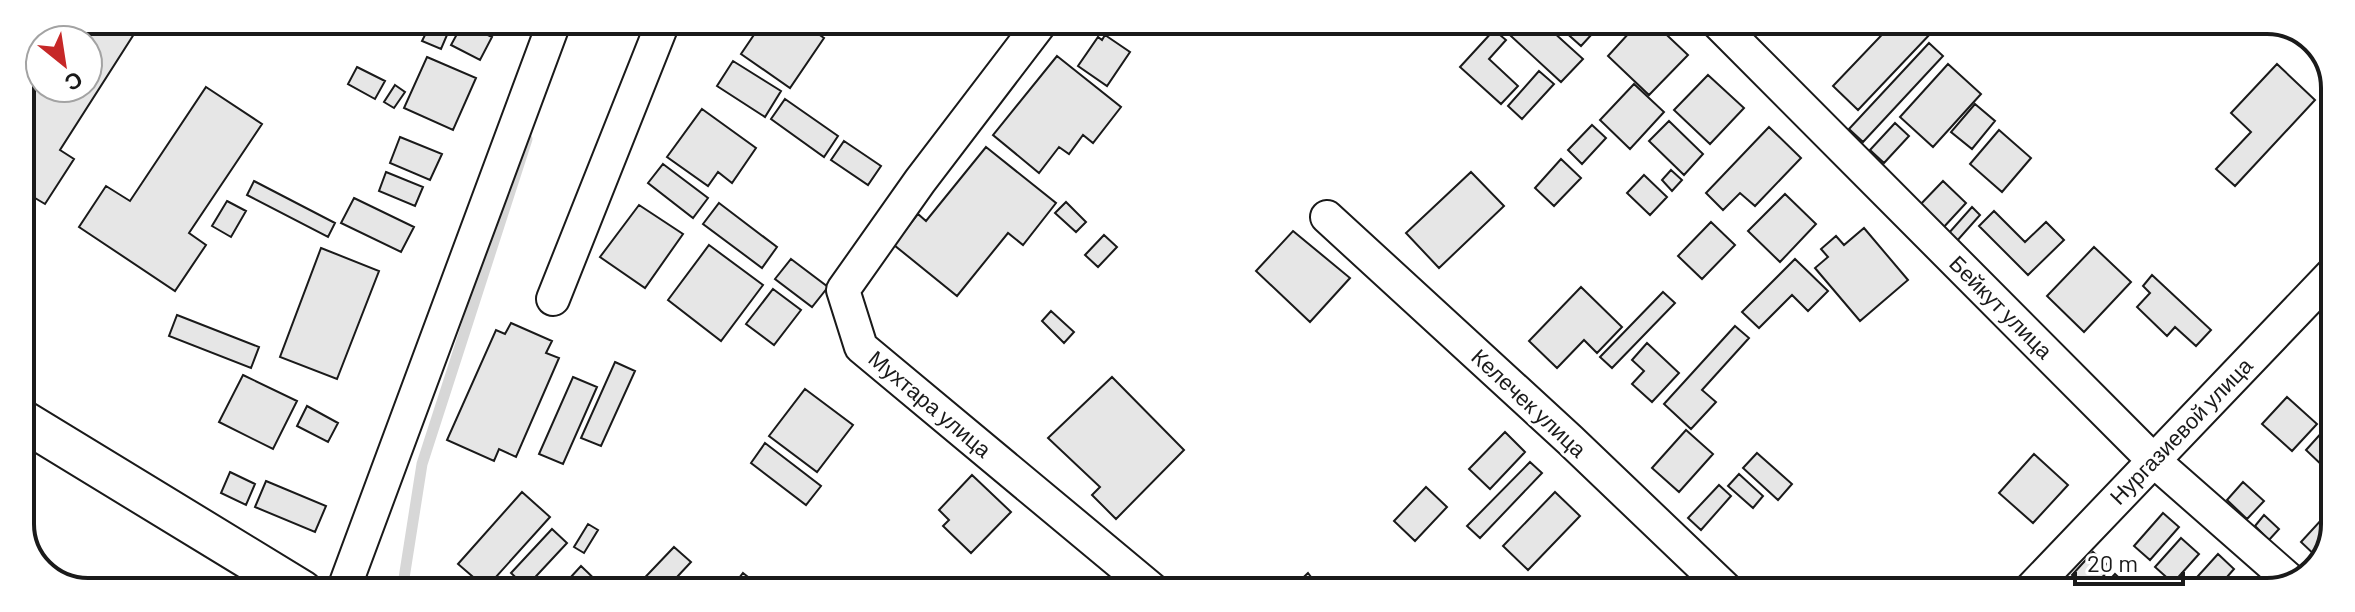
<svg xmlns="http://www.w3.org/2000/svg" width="2355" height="612" font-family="Barlow,sans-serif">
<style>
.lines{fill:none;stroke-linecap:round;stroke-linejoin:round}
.stream{stroke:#d7d7d7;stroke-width:11}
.building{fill:#e6e6e6;stroke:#1a1a1a;stroke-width:2}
.minor-casing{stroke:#1a1a1a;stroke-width:36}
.tertiary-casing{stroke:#1a1a1a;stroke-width:44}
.minor{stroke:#fff;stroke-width:32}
.tertiary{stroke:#fff;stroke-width:40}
.labels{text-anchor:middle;stroke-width:6;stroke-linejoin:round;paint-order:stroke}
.street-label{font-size:22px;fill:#1a1a1a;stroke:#fff}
.rim{fill:none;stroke:#1a1a1a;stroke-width:4}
</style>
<rect width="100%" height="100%" fill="#fff"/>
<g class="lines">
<!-- stream -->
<path class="stream" d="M402,591L422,464L527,139"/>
</g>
<!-- building -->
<path class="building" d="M88,20H143L60,150L74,159L45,204L20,189V88L40,41V88H88V40H40Z
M764,20H798L824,38L790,88L741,54Z
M1503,21H1541L1583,59L1561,82L1499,25Z
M1553,21H1604L1581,46Z
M1619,21H1652L1688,55L1649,95L1608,56L1630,32Z
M1895,21H1920L1932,32L1858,110L1833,86Z
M463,23L492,37L480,60L451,45Z
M429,27L447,35L441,49L422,41Z
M1494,30L1506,40L1489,59L1518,86L1501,104L1460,67Z
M1105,35L1130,52L1107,86L1078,66L1098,37L1102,40Z
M1929,43L1943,56L1863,142L1849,129Z
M1057,56L1121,107L1093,143L1083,135L1069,154L1059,147L1039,173L993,135Z
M427,57L476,78L453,130L404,108Z
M733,61L781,91L765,117L717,86Z
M1948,64L1981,94L1933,147L1900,117Z
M2277,64L2315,100L2235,186L2216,169L2251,132L2231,113Z
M357,67L385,81L375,99L348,84Z
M1539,71L1554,84L1522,119L1508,106Z
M1708,75L1744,108L1710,144L1674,110Z
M1634,84L1664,112L1630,149L1600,120Z
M395,85L405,92L394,108L384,102Z
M206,87L262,124L189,233L206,245L175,291L79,227L106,186L130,201Z
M785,99L838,136L824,157L771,119Z
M1975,104L1995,121L1972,149L1951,132Z
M702,109L756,148L732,183L718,172L708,186L667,157Z
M1669,121L1703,154L1684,175L1649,141Z
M1895,123L1909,136L1884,163L1870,150Z
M1592,125L1606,138L1582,164L1568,150Z
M1769,127L1801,158L1755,206L1740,193L1723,210L1706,193Z
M1999,130L2031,158L2002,192L1970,164Z
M400,137L442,154L430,180L390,163Z
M844,141L881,166L868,185L831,160Z
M986,147L1056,203L1023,245L1008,233L957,296L894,245L918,214L926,221Z
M1561,159L1581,178L1554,206L1535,188Z
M663,164L708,198L693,218L648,183Z
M1671,170L1682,180L1672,191L1662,180Z
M386,172L423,187L415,206L379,191Z
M1471,172L1504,206L1439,268L1406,233Z
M1644,175L1667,197L1650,215L1627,193Z
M254,181L335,223L328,237L247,195Z
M1943,181L1966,203L1942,229L1918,207Z
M1785,194L1816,224L1780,262L1748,231Z
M354,198L414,227L401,252L341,223Z
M227,201L246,211L231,237L212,226Z
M1066,202L1086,222L1076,232L1055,213Z
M719,203L777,247L762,268L703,224Z
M639,205L683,234L645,288L600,257Z
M1972,207L1980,215L1956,242L1948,234Z
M1994,211L2025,242L2046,222L2064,240L2028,275L1979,226Z
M1711,222L1735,245L1702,279L1678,256Z
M1864,228L1908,280L1860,321L1815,268L1828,257L1821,249L1836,236L1844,245Z
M1293,231L1350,278L1310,322L1256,271Z
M1104,235L1117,247L1098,267L1085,255Z
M709,245L763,285L721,341L668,300Z
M2094,247L2131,282L2084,332L2047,296Z
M321,248L379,271L337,379L280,357Z
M791,259L828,287L812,307L775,279Z
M1795,259L1828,291L1808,311L1792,295L1759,328L1742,312Z
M2152,275L2211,330L2196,346L2175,327L2167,336L2137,307L2150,293L2143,286Z
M1581,287L1622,327L1597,353L1584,340L1557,368L1529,341Z
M773,289L801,310L774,345L746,324Z
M1663,292L1675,303L1612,368L1600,357Z
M1051,311L1074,332L1064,343L1042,321Z
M177,315L259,347L251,368L169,336Z
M511,323L552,341L546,353L559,358L516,457L499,449L494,461L447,440L496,330L505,334Z
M1735,326L1749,338L1702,390L1716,402L1691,429L1664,404Z
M1647,343L1679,373L1652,402L1632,384L1644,371L1632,360Z
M615,362L635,371L601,446L581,438Z
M243,375L297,401L273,449L219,422Z
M573,377L597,387L563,464L539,454Z
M1112,377L1184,450L1116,519L1092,495L1100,487L1048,438Z
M805,389L853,425L817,472L769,436Z
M2287,397L2317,424L2292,451L2262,424Z
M307,406L338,423L328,442L297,426Z
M2325,429L2334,437V460L2326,469L2306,450Z
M1686,430L1713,454L1679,492L1652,468Z
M1505,432L1525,452L1490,489L1469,469Z
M765,443L821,486L806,505L751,463Z
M1757,453L1792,484L1778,500L1743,468Z
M2034,454L2068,485L2033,523L1999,493Z
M1530,462L1542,473L1480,538L1467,526Z
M230,472L255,484L246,505L221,493Z
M1739,474L1763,496L1753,508L1728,486Z
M972,475L1011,512L971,553L943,526L949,520L939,510Z
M266,481L326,506L315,532L255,507Z
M2243,482L2264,501L2247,519L2227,500Z
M1719,485L1731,496L1701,530L1688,518Z
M1426,487L1447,507L1415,541L1394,521Z
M522,492L550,517L486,588L458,564Z
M1555,492L1580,516L1528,570L1503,546Z
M2334,506V537L2320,560L2301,542Z
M2163,513L2179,527L2150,560L2134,546Z
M2264,515L2279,529L2269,540L2255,526Z
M588,524L598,530L584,553L574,547Z
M552,529L567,543L526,587L511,573Z
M2181,538L2199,554L2173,583L2155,567Z
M674,547L691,562L664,591H632Z
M2093,552L2111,568L2089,591L2072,575Z
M2218,554L2234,569L2214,592H2196L2189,586Z
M581,566L607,591H558Z
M743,573L766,591H729Z
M1308,573L1322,591H1289Z
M2115,574L2134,592H2098Z"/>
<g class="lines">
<defs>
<path id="minor" d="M1042,21L920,181L843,290L861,347L1154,591
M1716,21L2153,460L2293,583
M1327,217L1570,440L1729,592
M553,299L664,20
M343,591L555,20
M2028,592L2334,272"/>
<path id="tertiary" d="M20,419L302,591"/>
</defs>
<!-- minor casing -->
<use href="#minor" class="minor-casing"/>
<!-- tertiary casing -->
<use href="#tertiary" class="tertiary-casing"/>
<!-- minor -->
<use href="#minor" class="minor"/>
<!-- tertiary -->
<use href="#tertiary" class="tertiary"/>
</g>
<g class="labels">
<!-- street labels -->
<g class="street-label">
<text transform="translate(2001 307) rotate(45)" y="8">Бейкут улица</text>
<text transform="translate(1529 403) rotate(43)" y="8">Келечек улица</text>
<text transform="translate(930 404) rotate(40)" y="8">Мухтара улица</text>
<text transform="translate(2181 431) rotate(-46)" y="8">Нургазиевой улица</text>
</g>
</g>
<!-- crop -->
<path d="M0 0H2355V612H0ZM88 34H2267A54 54 0 0 1 2321 88V524A54 54 0 0 1 2267 578H88A54 54 0 0 1 34 524V88A54 54 0 0 1 88 34Z" fill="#fff" fill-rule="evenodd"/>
<path class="rim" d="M88 34H2267A54 54 0 0 1 2321 88V524A54 54 0 0 1 2267 578H88A54 54 0 0 1 34 524V88A54 54 0 0 1 88 34Z"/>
<!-- north arrow -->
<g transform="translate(64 64) rotate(150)"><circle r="38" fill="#ffffff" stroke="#a3a3a3" stroke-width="2"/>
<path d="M0-6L14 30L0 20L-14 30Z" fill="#c62828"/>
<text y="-12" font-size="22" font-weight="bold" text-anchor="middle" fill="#1a1a1a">С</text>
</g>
<!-- scale -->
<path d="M2075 572v12h108v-12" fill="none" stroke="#1a1a1a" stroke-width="4"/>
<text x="2087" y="572" font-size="24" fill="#1a1a1a" stroke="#ffffff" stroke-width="6" paint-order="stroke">20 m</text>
</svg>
